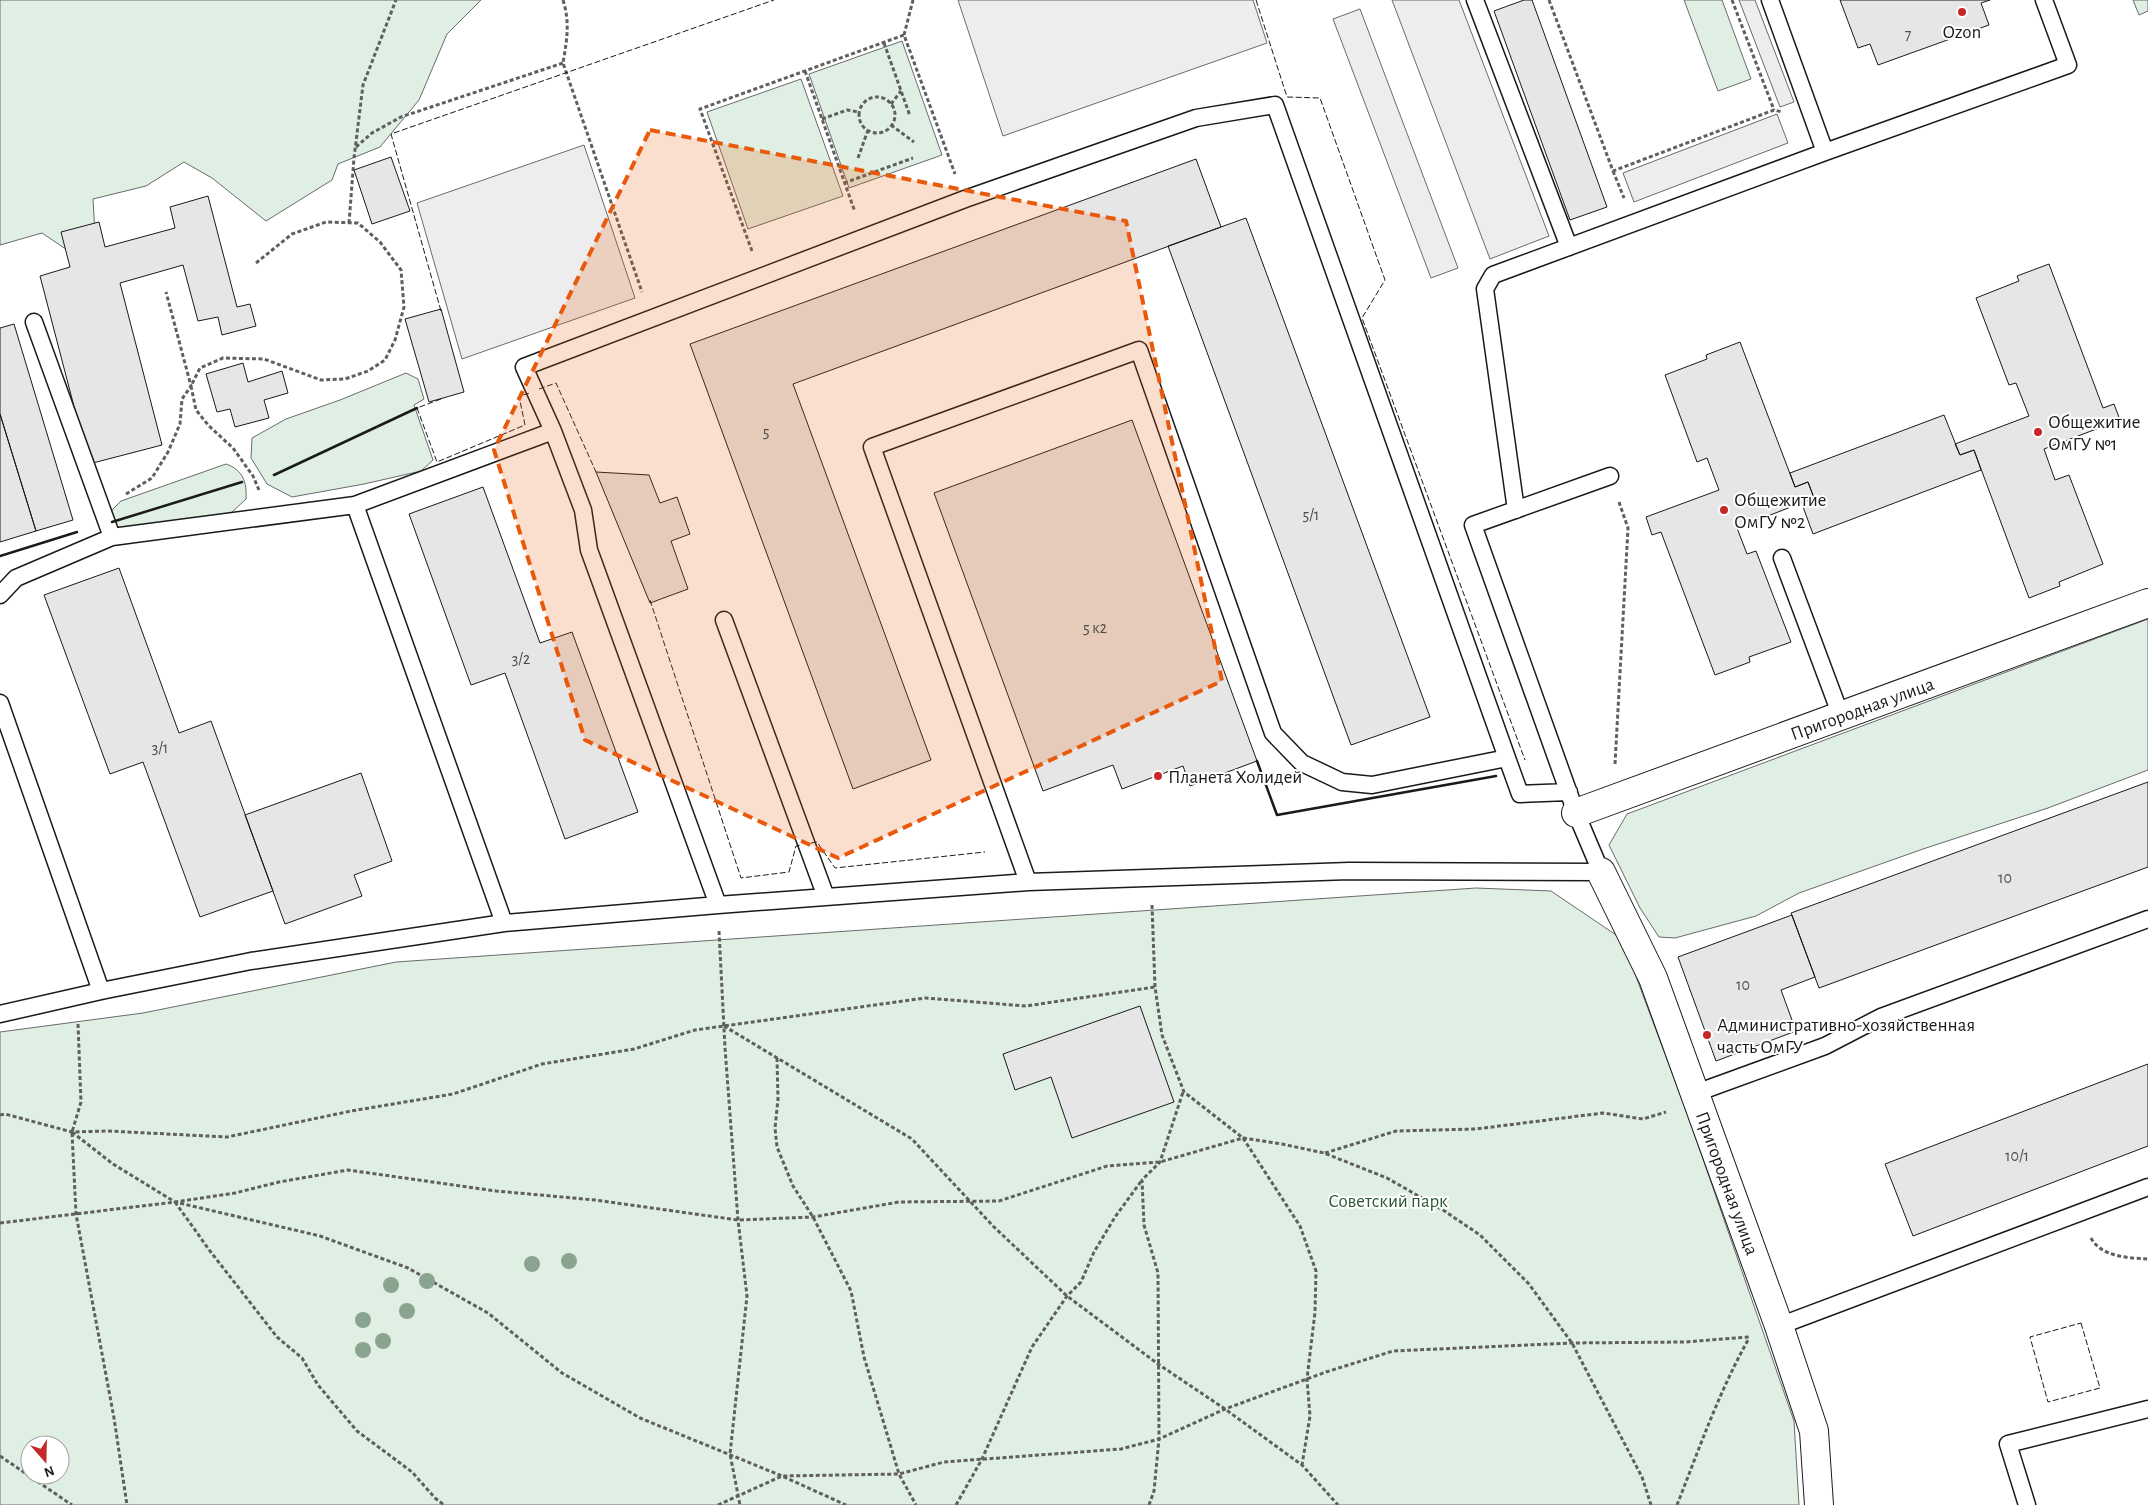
<svg xmlns="http://www.w3.org/2000/svg" width="2148" height="1505" font-family="'Alegreya Sans',sans-serif">
<style>
.green{fill:#e0efe3;stroke:#6a6a6a;fill-rule:evenodd}
.parking{fill:#ededed;stroke:#6a6a6a}
.building{fill:#e6e6e6;stroke:#1a1a1a}
.lines{fill:none;stroke-linecap:round;stroke-linejoin:round}
.service-casing{stroke:#1a1a1a;stroke-width:19}
.minor-casing{stroke:#1a1a1a;stroke-width:30}
.path{stroke:#5f5f5f;stroke-width:3;stroke-dasharray:4 2.5;stroke-linecap:butt}
.service{stroke:#fff;stroke-width:16}
.minor{stroke:#fff;stroke-width:28}
.fence{stroke:#1a1a1a;stroke-width:1;stroke-dasharray:6 2.5;stroke-linecap:butt}
.wall{stroke:#1a1a1a;stroke-width:2.5}
.tree{fill:#8aa48f}
.marked{fill:#e8590c;fill-opacity:0.2;stroke:#e8590c;stroke-width:4;stroke-dasharray:10 6;stroke-linejoin:round}
.poi-dot{fill:#c62828;stroke:#fff;stroke-width:2}
.labels{text-anchor:middle;stroke-width:4;stroke-linejoin:round;paint-order:stroke}
.number-label{font-size:16px;fill:#4d4d4d}
.poi-label{font-size:19px;fill:#1a1a1a;stroke:#fff;text-anchor:start}
.street-label{font-size:19px;fill:#1a1a1a;stroke:#fff}
.park-label{font-size:19px;fill:#2b5a34;stroke:#fff}
</style>
<rect width="100%" height="100%" fill="#fff"/>
<!-- green -->
<path class="green" d="M0,0H481L447,34L419,100L380,147L338,164L332,180L266,221L212,178L184,162L146,186L93,199L95,234L79,258L42,233L0,245Z
M1684,0H1722L1751,79L1718,91Z
M2133,0H2148V11L2139,15Z
M902,41L942,155L849,188L809,74Z
M801,79L843,196L748,229L707,112Z
M406,373L418,379L424,399L414,405L433,460L421,471L364,484L292,497L267,484L251,458L252,438L286,419L340,400Z
M226,464C243,470 247,482 246,499L231,513L117,529L110,512L121,501Z
M2148,619V770L2048,808L1923,849L1799,893L1756,916L1675,938L1659,937L1640,908L1609,845L1627,814Z
M1476,888L1551,891L1622,939L1687,1113L1794,1421L1799,1505H0V1032L143,1013L396,962ZM30,1445H60V1475H30Z"/>
<!-- parking -->
<path class="parking" d="M958,0H1253L1267,43L1003,136Z
M1392,0H1459L1549,236L1490,259Z
M1739,0H1755L1794,102L1780,107Z
M1360,9L1458,268L1431,278L1333,19Z
M1777,114L1788,143L1634,202L1623,173Z
M584,145L635,298L462,359L417,203Z"/>
<!-- building -->
<path class="building" d="M1524,0H1532L1607,207L1570,220L1494,11Z
M1840,0H1990L1981,3L1989,25L1878,65L1870,44L1858,48Z
M391,157L410,211L372,224L354,170Z
M1196,159L1221,227L793,384L931,760L853,789L690,344Z
M208,196L237,307L250,304L256,326L222,335L218,317L198,321L183,265L120,283L162,445L89,464L40,276L70,267L61,232L99,222L105,247L175,228L170,207Z
M1246,218L1430,717L1351,745L1168,246Z
M2049,264L2103,408L2114,404L2120,420L2044,449L2055,480L2069,475L2103,564L2059,582L2060,586L2029,598L1974,450L1960,455L1955,444L2029,416L2016,383L2009,385L1976,298L2019,281L2017,276Z
M441,309L464,392L429,402L405,319Z
M14,324L73,520L36,531L0,414V328Z
M1740,342L1795,487L1808,482L1814,498L1737,528L1747,554L1756,551L1791,642L1749,657L1750,662L1715,675L1661,532L1652,535L1646,517L1719,490L1707,458L1697,462L1665,375L1707,359L1706,355Z
M243,363L248,382L282,371L288,393L264,400L269,418L235,427L230,409L217,412L206,374Z
M0,414L36,531L0,542Z
M1944,415L1960,455L1974,450L1981,470L1813,534L1802,504L1814,498L1808,482L1795,487L1790,473Z
M1132,420L1257,761L1190,786L1183,766L1122,789L1113,765L1043,791L934,493Z
M596,472L649,475L660,503L677,497L690,534L671,541L688,589L650,603Z
M483,487L540,643L572,632L638,812L565,839L505,673L471,685L409,514Z
M119,568L179,733L211,721L273,891L200,917L143,762L110,774L44,595Z
M361,773L392,861L354,875L362,896L285,924L245,815Z
M2148,782V867L1819,988L1791,913Z
M1792,915L1815,977L1781,990L1796,1031L1716,1061L1678,957Z
M1140,1006L1174,1102L1072,1138L1051,1077L1015,1090L1003,1054Z
M2148,1064V1146L1913,1236L1885,1164Z"/>
<g class="lines">
<defs>
<path id="service" d="M1475,0L1569,247
M1770,0L1825,152L2068,65L2044,0
M34,322L112,537
M355,505L504,923
M1516,510L1485,289L1493,275L1825,152
M1782,558L1841,716
M0,595L16,578L112,537L355,505L553,431
M724,620L826,897
M0,703L101,991
M1028,882L872,447L1139,350L1273,733L1302,763L1342,782L1372,785L1507,758L1520,794L1569,792
M718,905L589,550L583,510L553,431L524,367L965,199L1196,118L1275,105L1507,758
M0,1014L101,991L251,961L504,923L718,905L1028,882L1349,871L1601,872L1576,813L1473,525L1610,476
M1696,1093L1825,1046L1881,1017L2148,919
M1779,1326L2148,1187
M2027,1505L2008,1444L2148,1409"/>
<path id="minor" d="M1576,813L2148,603
M1601,872L1653,978L1779,1326L1814,1431L1819,1505"/>
</defs>
<!-- service casing -->
<use href="#service" class="service-casing"/>
<!-- minor casing -->
<use href="#minor" class="minor-casing"/>
<!-- path -->
<path class="path" d="M563,0C570,22 567,40 563,63L642,292
M1549,0L1613,171L1774,110L1782,112
M1732,0L1774,110
M904,35L913,0
M884,43L910,116
M805,71L855,212
M859 115a18 18 0 1 1 36 0a18 18 0 1 1-36 0Z
M891,104L901,91
M822,119L847,110L859,112
M891,125L914,142
M356,147L372,133L401,117L563,63
M858,158L868,130
M1613,171L1624,198
M844,183L913,158
M349,223L354,158L363,85L396,0
M752,251L700,109L904,35L955,174
M256,263L292,234L326,222L358,223L380,242L401,270L404,307L395,340L385,360L368,371L345,379L321,380L264,359L223,358L200,368L191,386L196,410L209,426L233,448L253,476L259,490
M126,494L152,478L168,452L180,424L182,399L191,386L166,292
M1615,764L1628,528L1619,502
M1152,905L1155,987L1162,1035L1184,1092L1243,1138L1300,1226L1316,1271L1315,1312L1307,1379L1310,1416L1302,1465
M719,931L725,1048L738,1220L747,1296L730,1454L740,1505
M78,1024L81,1102L72,1132L76,1214L114,1418L127,1505
M724,1026L912,1139L993,1226L1067,1296L1158,1364L1225,1409L1302,1465L1338,1505
M777,1058L778,1099L775,1128L777,1147L793,1186L813,1217L851,1291L864,1357L899,1474L916,1505
M0,1115L5,1114L72,1132L108,1131L227,1137L351,1111L453,1094L542,1064L634,1049L695,1030L925,998L1026,1006L1155,987
M72,1132L113,1164L175,1202L320,1236L408,1268L488,1313L562,1373L640,1418L782,1476L846,1505
M1325,1153L1396,1131L1476,1129L1603,1113L1643,1119L1666,1112
M175,1202L210,1251L277,1337L302,1358L318,1385L357,1431L412,1472L435,1498L444,1505
M0,1223L175,1202L235,1193L279,1182L348,1170L496,1191L595,1200L738,1220L813,1217L899,1202L999,1201L1107,1166L1160,1162L1243,1138L1282,1144L1324,1153L1387,1178L1443,1210L1480,1235L1529,1284L1572,1343L1642,1477L1651,1505
M2091,1238C2101,1257 2129,1258 2148,1259
M0,1456L72,1505
M718,1505L782,1476L899,1474L944,1462L1121,1449L1159,1439L1225,1409L1326,1372L1393,1351L1572,1343L1685,1342L1749,1337
M956,1505L982,1459L1032,1347L1067,1296L1081,1282L1094,1252L1115,1217L1142,1180
M1149,1505L1154,1491L1159,1439L1158,1273L1144,1225L1142,1180L1160,1162L1183,1092
M1677,1505C1699,1449 1719,1392 1748,1340"/>
<!-- service -->
<use href="#service" class="service"/>
<!-- minor -->
<use href="#minor" class="minor"/>
<!-- fence -->
<path class="fence" d="M1256,0L1287,97L1320,98L1385,280L1362,318L1525,760
M441,311L391,134L774,0
M539,389L556,383L596,472
M441,399L417,408L437,462L525,425L519,396L530,393
M650,600L741,878L789,872L796,846L801,845
M811,843L817,842L835,868L985,852
M2081,1323L2100,1388L2048,1402L2030,1337Z"/>
<!-- wall -->
<path class="wall" d="M274,475L417,408
M112,522L242,482
M0,556L77,532
M1257,761L1277,815L1496,776"/>
</g>
<!-- trees -->
<g class="tree">
<circle cx="569" cy="1261" r="8"/>
<circle cx="532" cy="1264" r="8"/>
<circle cx="427" cy="1281" r="8"/>
<circle cx="391" cy="1285" r="8"/>
<circle cx="407" cy="1311" r="8"/>
<circle cx="363" cy="1320" r="8"/>
<circle cx="383" cy="1341" r="8"/>
<circle cx="363" cy="1350" r="8"/>
</g>
<!-- marked area -->
<path class="marked" d="M650,130L1126,221L1222,681L838,858L585,740L494,450Z"/>
<!-- markers -->
<g class="poi-dot">
<circle cx="1962" cy="12" r="5"/>
<circle cx="2038" cy="432" r="5"/>
<circle cx="1724" cy="510" r="5"/>
<circle cx="1158" cy="776" r="5"/>
<circle cx="1707" cy="1035" r="5"/>
</g>
<g class="labels">
<!-- number labels -->
<g class="number-label">
<text x="1908" y="40">7</text>
<text x="766" y="437">5</text>
<text x="1311" y="520">5/1</text>
<text x="1095" y="633">5 к2</text>
<text x="521" y="664">3/2</text>
<text x="160" y="753">3/1</text>
<text x="2005" y="883">10</text>
<text x="1743" y="990">10</text>
<text x="2017" y="1161">10/1</text>
</g>
<!-- poi labels -->
<g class="poi-label">
<text x="1962" y="38" text-anchor="middle">Ozon</text>
<text x="2048" y="428">Общежитие<tspan x="2048" dy="22">ОмГУ №1</tspan></text>
<text x="1734" y="506">Общежитие<tspan x="1734" dy="22">ОмГУ №2</tspan></text>
<text x="1168" y="783">Планета Холидей</text>
<text x="1717" y="1031">Административно-хозяйственная<tspan x="1717" dy="22">часть ОмГУ</tspan></text>
</g>
<!-- street labels -->
<g class="street-label">
<text transform="translate(1862 708) rotate(-20)" y="7">Пригородная улица</text>
<text transform="translate(1728 1183) rotate(70)" y="7">Пригородная улица</text>
</g>
<!-- park labels -->
<g class="park-label">
<text x="1388" y="1207">Советский парк</text>
</g>
</g>
<!-- north arrow -->
<g transform="translate(45 1460) rotate(160)"><circle r="24" fill="#ffffff" stroke="#a3a3a3"/>
<path d="M0-4L9 19L0 12L-9 19Z" fill="#c62828"/>
<text y="-8" font-size="14" font-weight="bold" text-anchor="middle" fill="#1a1a1a">N</text>
</g>
</svg>
